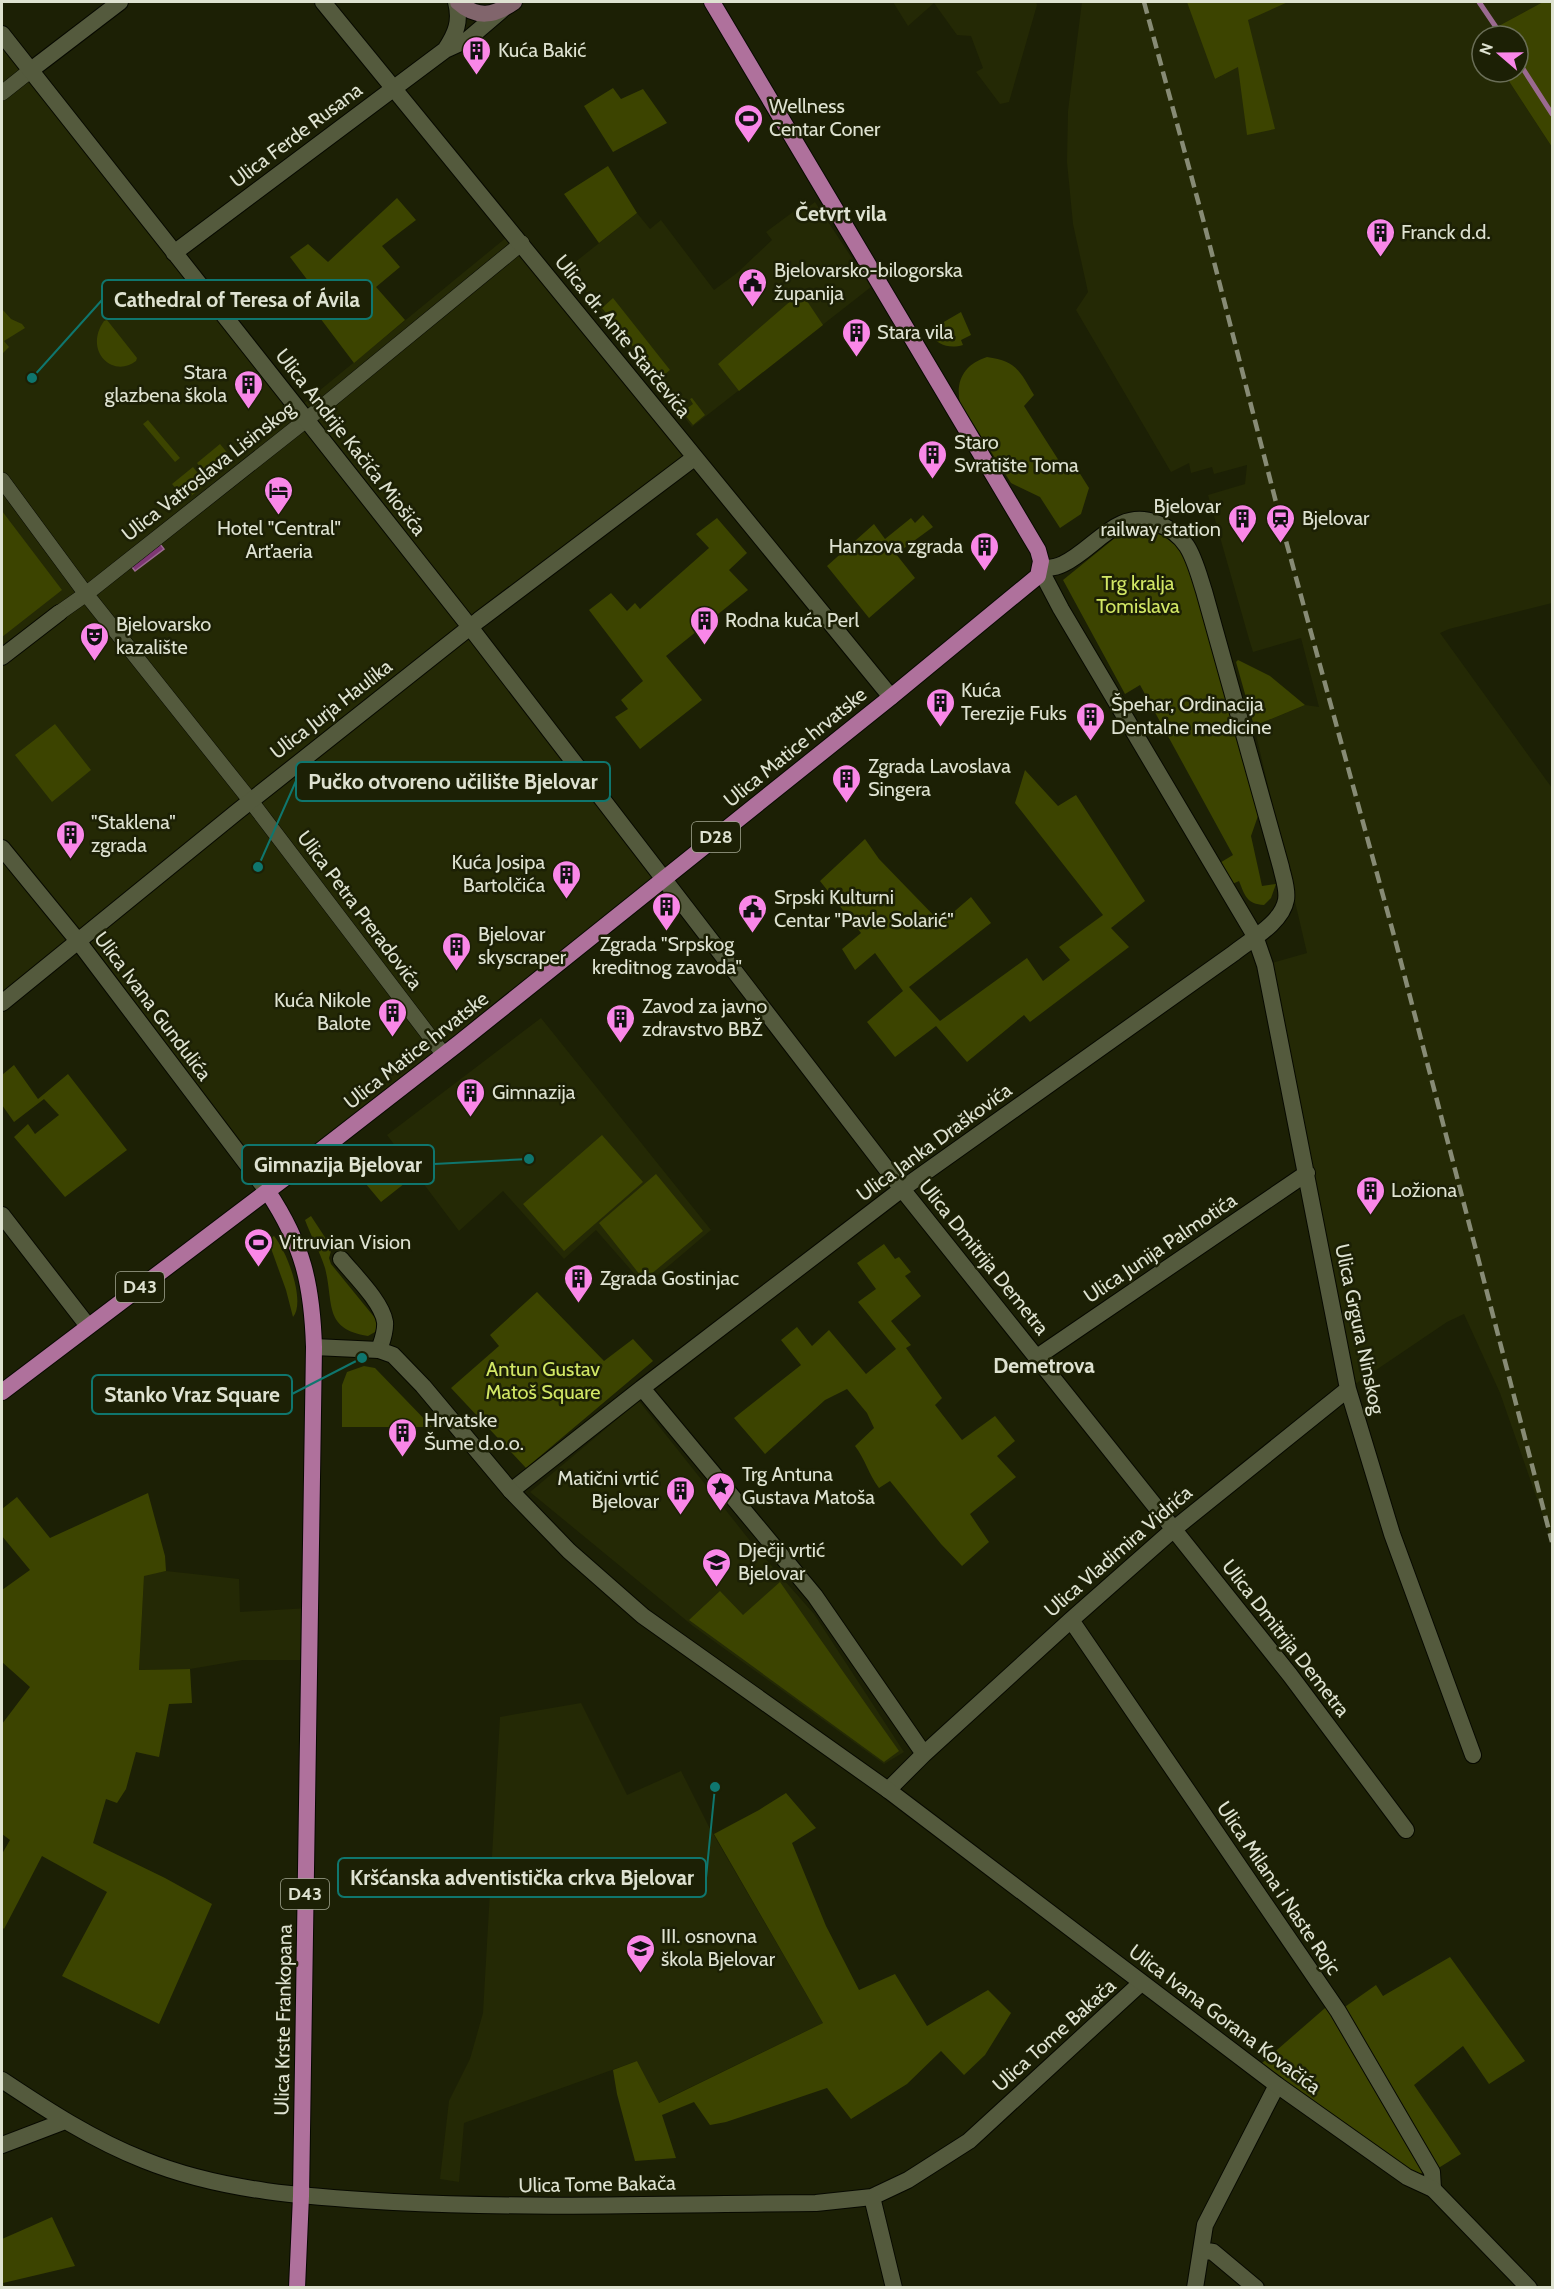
<svg xmlns="http://www.w3.org/2000/svg" width="1554" height="2289" font-family="Cabin,sans-serif">
<style>
.built{fill:#242905}
.green{fill:#3c4400}
.water{fill:#7e3774;stroke:#9b6a90;stroke-width:1.5}
.lines{fill:none;stroke-linecap:round;stroke-linejoin:round}
.stream{stroke:#9b6a90;stroke-width:5}
.pedestrian-casing{stroke:#070900;stroke-width:16}
.minor-casing{stroke:#070900;stroke-width:18}
.tertiary-casing{stroke:#070900;stroke-width:18}
.secondary-casing{stroke:#070900;stroke-width:18}
.primary-casing{stroke:#070900;stroke-width:18}
.pedestrian{stroke:#545a3d;stroke-width:15}
.minor{stroke:#545a3d;stroke-width:16}
.tertiary{stroke:#545a3d;stroke-width:16}
.secondary{stroke:#81656c;stroke-width:16}
.primary{stroke:#af719c;stroke-width:16}
.rail{stroke:#878b75;stroke-width:4.5;stroke-dasharray:12 6;stroke-linecap:butt}
.labels{text-anchor:middle;stroke-width:5;stroke-linejoin:round;paint-order:stroke}
.shield{fill:#1c2005;stroke:#a4a894;stroke-width:1.5}
.shield-label{font-size:18px;font-weight:bold;fill:#dee2d1}
.poi-label{font-size:20px;fill:#dee2d1;stroke:#1c2005;text-anchor:start}
.street-label{font-size:20px;fill:#dee2d1;stroke:#1c2005}
.park-label{font-size:20px;fill:#d2e765;stroke:#1c2005}
.neighbourhood-label{font-size:21px;font-weight:bold;fill:#dee2d1;stroke:#1c2005}
.leader{fill:none;stroke:#0f766e;stroke-width:2}
.callout-dot{fill:#0f766e;stroke:#1c2005;stroke-width:2}
.callout{fill:#1c2005;stroke:#0f766e;stroke-width:2}
.callout-label{font-size:21px;text-anchor:middle;font-weight:bold;fill:#dee2d1}
</style>
<rect width="100%" height="100%" fill="#1c2005"/>
<!-- built -->
<path class="built" d="M893,2H1036L1037,5L1009,102L1000,104L976,72L983,68L971,36L957,35L934,3L908,26Z
M1082,2H1195L1215,79L1221,76L1197,2H1543L1480,36L1482,39V72H1503L1552,147V603L1449,629L1440,633L1552,788V1542L1500,1393L1464,1314L1447,1322L1348,1389L1265,965L1307,953L1254,726L1305,705L1319,707L1301,638L1253,652L1249,639L1208,495L1245,484L1247,465L1214,474L1212,467L1191,473L1189,463L1171,472L1076,310L1088,292L1073,224L1067,162L1068,111Z
M2,34L297,409L513,232L694,458L470,627L664,879L268,1192L78,941L2,1003Z
M815,202L871,287L692,427L572,274L579,269L574,263L637,213L650,229L661,220L714,290L737,273L772,240L766,232L797,209L800,213Z
M541,1018L711,1230L645,1286L596,1230L564,1259L503,1191L459,1231L387,1135Z
M639,1401L755,1547L814,1614L904,1752L884,1764L693,1626L530,1492Z
M166,1571L239,1579L240,1612L309,1608V1660H243L190,1669L139,1670L144,1575Z
M581,1703L627,1795L681,1771L708,1825L823,2023L658,2103L637,2061L464,2123L459,2182L440,2179L449,2101L470,2059L483,2013L500,1717Z"/>
<!-- green -->
<path class="green" d="M1187,2H1288L1248,20L1275,129L1247,135L1238,67L1215,79Z
M1543,2H1552V147L1503,72H1518V36H1482V39L1480,36Z
M613,88L621,99L643,89L667,123L613,152L584,106Z
M608,166L637,213L599,243L564,194Z
M397,198L416,220L382,246L400,267L376,287L405,320L354,363L305,298L315,290L290,257L308,244L328,262Z
M801,292L823,325L739,391L718,364Z
M613,298L670,370L659,379L602,308Z
M2,309L11,319L22,324L25,328L4,341L9,347L2,354Z
M961,312L971,335L961,340L963,345C949,349 938,345 929,334L930,330Z
M107,320L137,358L136,361C113,379 83,351 104,321Z
M987,357C1016,361 1020,371 1034,395L1024,406L1068,475L1077,469L1089,488L1081,514L1060,528L1040,497L1011,483L960,403C955,380 965,364 987,357Z
M673,396L686,409L693,404L690,399L692,398L705,415L693,425L671,398Z
M148,420L180,458L175,462L143,424Z
M220,444L234,461L211,480L197,463Z
M193,467L206,484L186,500L172,484Z
M2,511L62,590L2,637Z
M923,515L933,527L896,554L915,578L869,618L827,566L874,524L885,539L911,518L915,523Z
M717,518L747,553L729,570L748,590L666,656L702,700L640,749L615,717L628,709L621,700L643,681L589,610L611,593L627,611L635,603L640,609L709,548L696,534Z
M1150,531L1177,541L1189,556L1258,816L1251,836L1262,886L1276,884L1271,898L1264,905C1247,904 1245,896 1239,881L1228,886L1218,864L1233,855L1140,685L1125,694L1063,580L1121,533Z
M1238,660L1270,676L1305,705L1254,726L1236,662Z
M55,724L91,770L52,802L15,755Z
M1025,770L1058,806L1076,795L1145,901L1111,928L1129,947L1030,1022L1024,1015L967,1062L936,1026L895,1057L867,1022L903,991L875,953L855,970L842,949L861,933L820,881L865,839L879,859L941,923L971,897L991,923L909,987L940,1021L1027,958L1043,981L1070,960L1059,947L1103,915L1015,803Z
M14,1065L38,1099L68,1074L127,1150L65,1197L14,1137L28,1124L35,1134L59,1115L44,1099L14,1122L2,1105V1075Z
M602,1135L643,1182L564,1251L523,1204Z
M391,1145L414,1176L381,1202L355,1171Z
M656,1174L703,1231L644,1280L599,1223Z
M311,1216L332,1248L329,1258L331,1264L375,1318L378,1326L375,1332L368,1336C323,1329 334,1303 325,1268C320,1252 311,1236 305,1220Z
M274,1236C287,1251 306,1302 293,1317L286,1290L268,1240Z
M884,1244L895,1259L899,1257L911,1272L905,1276L921,1296L891,1321L911,1345L906,1348L942,1398L935,1405L962,1440L995,1416L1015,1441L997,1456L1016,1477L970,1514L989,1542L962,1566L941,1544L890,1481L879,1488C869,1475 865,1459 855,1446L874,1428L867,1413L847,1389L825,1400L765,1454L734,1418L801,1365L781,1340L797,1327L812,1346L829,1330L866,1374L896,1349L858,1302L876,1289L857,1263Z
M537,1292L604,1361L633,1339L653,1361L526,1468L451,1388L499,1346L490,1335Z
M364,1366L375,1368L432,1427H342V1385L347,1372Z
M148,1493L165,1556L166,1571L144,1576L139,1670L190,1669L192,1703L169,1704L159,1757L136,1752L126,1789L117,1803L106,1799L93,1843L165,1878L212,1904L159,2024L62,1976L107,1892L42,1856L4,1929L2,1927V1854L10,1840L2,1834V1724L30,1687L2,1662V1590L30,1570L2,1536V1509L17,1497L50,1538Z
M780,1582L899,1751L884,1762L689,1620L720,1591L743,1615Z
M786,1793L816,1828L792,1843L826,1926L859,1990L895,1974L927,2026L988,1990L1011,2013L985,2055L964,2075L941,2051L907,2084L851,2119L827,2088L726,2122L710,2125L694,2102L662,2115L676,2158L635,2161L617,2094L613,2070L637,2061L659,2103L823,2023L714,1834L759,1810Z
M1450,1957L1525,2061L1489,2084L1463,2046L1414,2085L1461,2154L1432,2172H1423L1417,2177L1255,2069L1332,2002L1339,2011L1376,1985L1383,1996Z
M52,2217L75,2266L3,2283L4,2287H2V2239Z"/>
<!-- water -->
<path class="water" d="M157,540L164,549L135,571L128,562Z"/>
<g class="lines">
<!-- stream -->
<path class="stream" d="M1479,2L1502,36
M1518,61L1552,114"/>
<defs>
<path id="pedestrian" d="M2,93L31,70
M2,480L86,594L250,800L444,1055
M59,613L86,594L306,420L522,243"/>
<path id="minor" d="M323,2L891,697
M2,34L470,627L902,1189L1290,1675L1406,1830
M445,50L467,40L501,11
M31,70L120,2
M174,253L445,50C456,34 461,21 456,2
M2,657L59,613
M2,848L78,941L268,1192
M2,1003L238,811L479,620L694,458
M2,1215L88,1326
M341,1259C354,1275 382,1302 385,1322C386,1332 382,1341 379,1350
M1037,1357L1307,1173
M642,1388L902,1189L1234,953C1250,940 1282,923 1286,900C1288,889 1283,877 1281,867L1204,591C1194,560 1190,535 1156,523C1117,508 1095,549 1063,564C1056,568 1048,568 1040,569L1061,609L1255,936L1265,965L1348,1389L1392,1534L1473,1755
M511,1491L642,1388L815,1596L924,1754
M1071,1620L1338,2011L1432,2172L1433,2189
M888,1790L924,1754L1071,1620L1174,1529L1348,1389
M2,2080C47,2110 93,2140 144,2160C223,2192 309,2197 394,2202C534,2209 676,2204 816,2203L872,2197L908,2180L969,2141L1141,1983
M2,2145L65,2121
M872,2197L894,2288
M1201,2250L1213,2252L1256,2288
M1195,2288L1205,2225L1277,2085"/>
<path id="tertiary" d="M314,1347L379,1350L393,1355L423,1386L511,1491L569,1551L643,1616L888,1790L1277,2085L1407,2177L1433,2189L1529,2288"/>
<path id="secondary" d="M458,2C477,19 494,16 514,2"/>
<path id="primary" d="M268,1192C303,1245 312,1284 314,1347L301,2196L297,2288
M2,1392L298,1168L459,1043L891,697L1038,576L1041,561L1038,550L712,2"/>
</defs>
<!-- pedestrian casing -->
<use href="#pedestrian" class="pedestrian-casing"/>
<!-- minor casing -->
<use href="#minor" class="minor-casing"/>
<!-- tertiary casing -->
<use href="#tertiary" class="tertiary-casing"/>
<!-- secondary casing -->
<use href="#secondary" class="secondary-casing"/>
<!-- primary casing -->
<use href="#primary" class="primary-casing"/>
<!-- pedestrian -->
<use href="#pedestrian" class="pedestrian"/>
<!-- minor -->
<use href="#minor" class="minor"/>
<!-- tertiary -->
<use href="#tertiary" class="tertiary"/>
<!-- secondary -->
<use href="#secondary" class="secondary"/>
<!-- primary -->
<use href="#primary" class="primary"/>
<!-- rail -->
<path class="rail" d="M1144,2L1204,223L1286,541L1396,943L1552,1542"/>
</g>
<!-- icons -->
<defs>
<symbol id="building-pin" viewBox="-11 -11 22 30"><path d="M0 17L-7.5 6A9.5 9.5 0 1 1 7.5 6Z" fill="#f987e8" stroke="#1c2005"/><path d="M-4-6H4V6H1V3H-1V6H-4ZM-2.5-4.3h1.7v1.8h-1.7ZM.8-4.3h1.7v1.8H.8ZM-2.5-1h1.7V.8h-1.7ZM.8-1h1.7V.8H.8Z" fill="#111"/></symbol>
<symbol id="stadium-pin" viewBox="-11 -11 22 30"><path d="M0 17L-7.5 6A9.5 9.5 0 1 1 7.5 6Z" fill="#f987e8" stroke="#1c2005"/><path d="M0-5a6.5 5 0 1 0 0 10a6.5 5 0 1 0 0-10ZM-3.5-1.8h7v3.6h-7Z" fill="#111"/></symbol>
<symbol id="civic-pin" viewBox="-11 -11 22 30"><path d="M0 17L-7.5 6A9.5 9.5 0 1 1 7.5 6Z" fill="#f987e8" stroke="#1c2005"/><path d="M-.6-6.5H3V-4.5H.6V-3L4-1V1h2V6H-6V1h2V-1L-.6-3ZM-1.2 2.5V6h2.4V2.5Z" fill="#111"/></symbol>
<symbol id="hotel-pin" viewBox="-11 -11 22 30"><path d="M0 17L-7.5 6A9.5 9.5 0 1 1 7.5 6Z" fill="#f987e8" stroke="#1c2005"/><path d="M-6-4.5h1.5V1H6V5H4.5V3h-9V5H-6ZM-4 0a1.8 1.8 0 1 1 3.6 0ZM.5 0V-2.5h3Q6-2.5 6 0Z" fill="#111"/></symbol>
<symbol id="station-pin" viewBox="-11 -11 22 30"><path d="M0 17L-7.5 6A9.5 9.5 0 1 1 7.5 6Z" fill="#f987e8" stroke="#1c2005"/><path d="M-3-6H3Q5-6 5-4V2Q5 4 3 4L4.5 6H3L1.5 4h-3L-3 6H-4.5L-3 4Q-5 4-5 2V-4Q-5-6-3-6ZM-3.5-4v3h7v-3ZM-3.5 1v1.5H-2V1ZM2 1v1.5H3.5V1Z" fill="#111"/></symbol>
<symbol id="theatre-pin" viewBox="-11 -11 22 30"><path d="M0 17L-7.5 6A9.5 9.5 0 1 1 7.5 6Z" fill="#f987e8" stroke="#1c2005"/><path d="M-5-5.5Q0-4 5-5.5V0Q5 5 0 6Q-5 5-5 0ZM-3.3-2.5H-1v1.5H-3.3ZM1-2.5H3.3v1.5H1ZM-2.8 1Q0 5.5 2.8 1Z" fill="#111"/></symbol>
<symbol id="sight-pin" viewBox="-11 -11 22 30"><path d="M0 17L-7.5 6A9.5 9.5 0 1 1 7.5 6Z" fill="#f987e8" stroke="#1c2005"/><path d="M0-6L1.8-2.2L6-1.7L2.9 1.2L3.7 5.4L0 3.3L-3.7 5.4L-2.9 1.2L-6-1.7L-1.8-2.2Z" fill="#111"/></symbol>
<symbol id="school-pin" viewBox="-11 -11 22 30"><path d="M0 17L-7.5 6A9.5 9.5 0 1 1 7.5 6Z" fill="#f987e8" stroke="#1c2005"/><path d="M0-5L7-2L0 1L-7-2ZM-4 1L0 2.5L4 1V4Q0 6-4 4Z" fill="#111"/></symbol>
</defs>
<g fill-rule="evenodd">
<use href="#building-pin" x="460" y="34" width="33" height="45"/>
<use href="#stadium-pin" x="732" y="102" width="33" height="45"/>
<use href="#building-pin" x="1364" y="216" width="33" height="45"/>
<use href="#civic-pin" x="736" y="266" width="33" height="45"/>
<use href="#building-pin" x="840" y="316" width="33" height="45"/>
<use href="#building-pin" x="232" y="368" width="33" height="45"/>
<use href="#building-pin" x="916" y="438" width="33" height="45"/>
<use href="#hotel-pin" x="262" y="474" width="33" height="45"/>
<use href="#building-pin" x="1226" y="502" width="33" height="45"/>
<use href="#station-pin" x="1264" y="502" width="33" height="45"/>
<use href="#building-pin" x="968" y="530" width="33" height="45"/>
<use href="#building-pin" x="688" y="604" width="33" height="45"/>
<use href="#theatre-pin" x="78" y="620" width="33" height="45"/>
<use href="#building-pin" x="924" y="686" width="33" height="45"/>
<use href="#building-pin" x="1074" y="700" width="33" height="45"/>
<use href="#building-pin" x="830" y="762" width="33" height="45"/>
<use href="#building-pin" x="54" y="818" width="33" height="45"/>
<use href="#building-pin" x="550" y="858" width="33" height="45"/>
<use href="#building-pin" x="650" y="890" width="33" height="45"/>
<use href="#civic-pin" x="736" y="892" width="33" height="45"/>
<use href="#building-pin" x="440" y="930" width="33" height="45"/>
<use href="#building-pin" x="376" y="996" width="33" height="45"/>
<use href="#building-pin" x="604" y="1002" width="33" height="45"/>
<use href="#building-pin" x="454" y="1076" width="33" height="45"/>
<use href="#building-pin" x="1354" y="1174" width="33" height="45"/>
<use href="#stadium-pin" x="242" y="1226" width="33" height="45"/>
<use href="#building-pin" x="562" y="1262" width="33" height="45"/>
<use href="#building-pin" x="386" y="1416" width="33" height="45"/>
<use href="#sight-pin" x="704" y="1470" width="33" height="45"/>
<use href="#building-pin" x="664" y="1474" width="33" height="45"/>
<use href="#school-pin" x="700" y="1546" width="33" height="45"/>
<use href="#school-pin" x="624" y="1932" width="33" height="45"/>
</g>
<g class="labels">
<!-- shield labels -->
<g class="shield">
<rect x="692" y="822" width="48" height="30" rx="4.5"/>
<rect x="116" y="1272" width="48" height="30" rx="4.5"/>
<rect x="281" y="1879" width="48" height="30" rx="4.5"/>
</g>
<g class="shield-label">
<text x="716" y="843">D28</text>
<text x="140" y="1293">D43</text>
<text x="305" y="1900">D43</text>
</g>
<!-- poi labels -->
<g class="poi-label">
<text x="498" y="57">Kuća Bakić</text>
<text x="769" y="113">Wellness<tspan x="769" dy="23">Centar Coner</tspan></text>
<text x="1401" y="239">Franck d.d.</text>
<text x="774" y="277">Bjelovarsko-bilogorska<tspan x="774" dy="23">županija</tspan></text>
<text x="877" y="339">Stara vila</text>
<text x="227" y="379" text-anchor="end">Stara<tspan x="227" dy="23">glazbena škola</tspan></text>
<text x="954" y="449">Staro<tspan x="954" dy="23">Svratište Toma</tspan></text>
<text x="1221" y="513" text-anchor="end">Bjelovar<tspan x="1221" dy="23">railway station</tspan></text>
<text x="1302" y="525">Bjelovar</text>
<text x="279" y="535" text-anchor="middle">Hotel "Central"<tspan x="279" dy="23">Art’aeria</tspan></text>
<text x="963" y="553" text-anchor="end">Hanzova zgrada</text>
<text x="725" y="627">Rodna kuća Perl</text>
<text x="116" y="631">Bjelovarsko<tspan x="116" dy="23">kazalište</tspan></text>
<text x="961" y="697">Kuća<tspan x="961" dy="23">Terezije Fuks</tspan></text>
<text x="1111" y="711">Špehar, Ordinacija<tspan x="1111" dy="23">Dentalne medicine</tspan></text>
<text x="868" y="773">Zgrada Lavoslava<tspan x="868" dy="23">Singera</tspan></text>
<text x="91" y="829">"Staklena"<tspan x="91" dy="23">zgrada</tspan></text>
<text x="545" y="869" text-anchor="end">Kuća Josipa<tspan x="545" dy="23">Bartolčića</tspan></text>
<text x="774" y="904">Srpski Kulturni<tspan x="774" dy="23">Centar "Pavle Solarić"</tspan></text>
<text x="478" y="941">Bjelovar<tspan x="478" dy="23">skyscraper</tspan></text>
<text x="667" y="951" text-anchor="middle">Zgrada "Srpskog<tspan x="667" dy="23">kreditnog zavoda"</tspan></text>
<text x="371" y="1007" text-anchor="end">Kuća Nikole<tspan x="371" dy="23">Balote</tspan></text>
<text x="642" y="1013">Zavod za javno<tspan x="642" dy="23">zdravstvo BBŽ</tspan></text>
<text x="492" y="1099">Gimnazija</text>
<text x="1391" y="1197">Ložiona</text>
<text x="279" y="1249">Vitruvian Vision</text>
<text x="600" y="1285">Zgrada Gostinjac</text>
<text x="424" y="1427">Hrvatske<tspan x="424" dy="23">Šume d.o.o.</tspan></text>
<text x="742" y="1481">Trg Antuna<tspan x="742" dy="23">Gustava Matoša</tspan></text>
<text x="659" y="1485" text-anchor="end">Matični vrtić<tspan x="659" dy="23">Bjelovar</tspan></text>
<text x="738" y="1557">Dječji vrtić<tspan x="738" dy="23">Bjelovar</tspan></text>
<text x="661" y="1943">III. osnovna<tspan x="661" dy="23">škola Bjelovar</tspan></text>
</g>
<!-- street labels -->
<g class="street-label">
<text transform="translate(296 135) rotate(-37)" y="7">Ulica Ferde Rusana</text>
<text transform="translate(623 336) rotate(51)" y="7">Ulica dr. Ante Starčevića</text>
<text transform="translate(351 442) rotate(52)" y="7">Ulica Andrije Kačića Miošića</text>
<text transform="translate(208 471) rotate(-38)" y="7">Ulica Vatroslava Lisinskog</text>
<text transform="translate(331 709) rotate(-38)" y="7">Ulica Jurja Haulika</text>
<text transform="translate(795 747) rotate(-39)" y="7">Ulica Matice hrvatske</text>
<text transform="translate(360 910) rotate(53)" y="7">Ulica Petra Preradovića</text>
<text transform="translate(153 1006) rotate(53)" y="7">Ulica Ivana Gundulića</text>
<text transform="translate(416 1050) rotate(-38)" y="7">Ulica Matice hrvatske</text>
<text transform="translate(934 1142) rotate(-36)" y="7">Ulica Janka Draškovića</text>
<text transform="translate(1160 1248) rotate(-34)" y="7">Ulica Junija Palmotića</text>
<text transform="translate(984 1257) rotate(51)" y="7">Ulica Dmitrija Demetra</text>
<text transform="translate(1360 1329) rotate(78)" y="7">Ulica Grgura Ninskog</text>
<text transform="translate(1118 1551) rotate(-41)" y="7">Ulica Vladimira Vidrića</text>
<text transform="translate(1286 1638) rotate(52)" y="7">Ulica Dmitrija Demetra</text>
<text transform="translate(1279 1888) rotate(56)" y="7">Ulica Milana i Naste Rojc</text>
<text transform="translate(1225 2019) rotate(37)" y="7">Ulica Ivana Gorana Kovačića</text>
<text transform="translate(283 2020) rotate(-89)" y="7">Ulica Krste Frankopana</text>
<text transform="translate(1054 2035) rotate(-42)" y="7">Ulica Tome Bakača</text>
<text transform="translate(597 2184) rotate(-1)" y="7">Ulica Tome Bakača</text>
</g>
<!-- park labels -->
<g class="park-label">
<text x="1138" y="590">Trg kralja<tspan x="1138" dy="23">Tomislava</tspan></text>
<text x="543" y="1376">Antun Gustav<tspan x="543" dy="23">Matoš Square</tspan></text>
</g>
<!-- neighbourhood labels -->
<g class="neighbourhood-label">
<text x="841" y="221">Četvrt vila</text>
<text x="1044" y="1373">Demetrova</text>
</g>
</g>
<!-- callouts -->
<path class="leader" d="M32 378L102 300M258 867L296 781M529 1159L434 1164M362 1358L292 1394M715 1787L706 1878"/>
<g class="callout-dot">
<circle cx="32" cy="378" r="6"/>
<circle cx="258" cy="867" r="6"/>
<circle cx="529" cy="1159" r="6"/>
<circle cx="362" cy="1358" r="6"/>
<circle cx="715" cy="1787" r="6"/>
</g>
<g class="callout">
<rect x="102" y="280" width="270" height="39" rx="6"/>
<rect x="296" y="762" width="314" height="39" rx="6"/>
<rect x="242" y="1145" width="192" height="39" rx="6"/>
<rect x="92" y="1375" width="200" height="39" rx="6"/>
<rect x="338" y="1858" width="368" height="39" rx="6"/>
</g>
<g class="callout-label">
<text x="237" y="307">Cathedral of Teresa of Ávila</text>
<text x="453" y="789">Pučko otvoreno učilište Bjelovar</text>
<text x="338" y="1172">Gimnazija Bjelovar</text>
<text x="192" y="1402">Stanko Vraz Square</text>
<text x="522" y="1885">Kršćanska adventistička crkva Bjelovar</text>
</g>
<!-- border -->
<rect width="1554" height="2289" fill="none" stroke="#dee2d1" stroke-width="6"/>
<!-- north arrow -->
<g transform="translate(1500 54) rotate(290)"><circle r="28" fill="#1c2005" stroke="#6a6e57" stroke-width="1.5"/>
<path d="M0-4.5L10 22L0 15L-10 22Z" fill="#f987e8"/>
<text y="-9" font-size="16" font-weight="bold" text-anchor="middle" fill="#dee2d1">N</text>
</g>
</svg>
